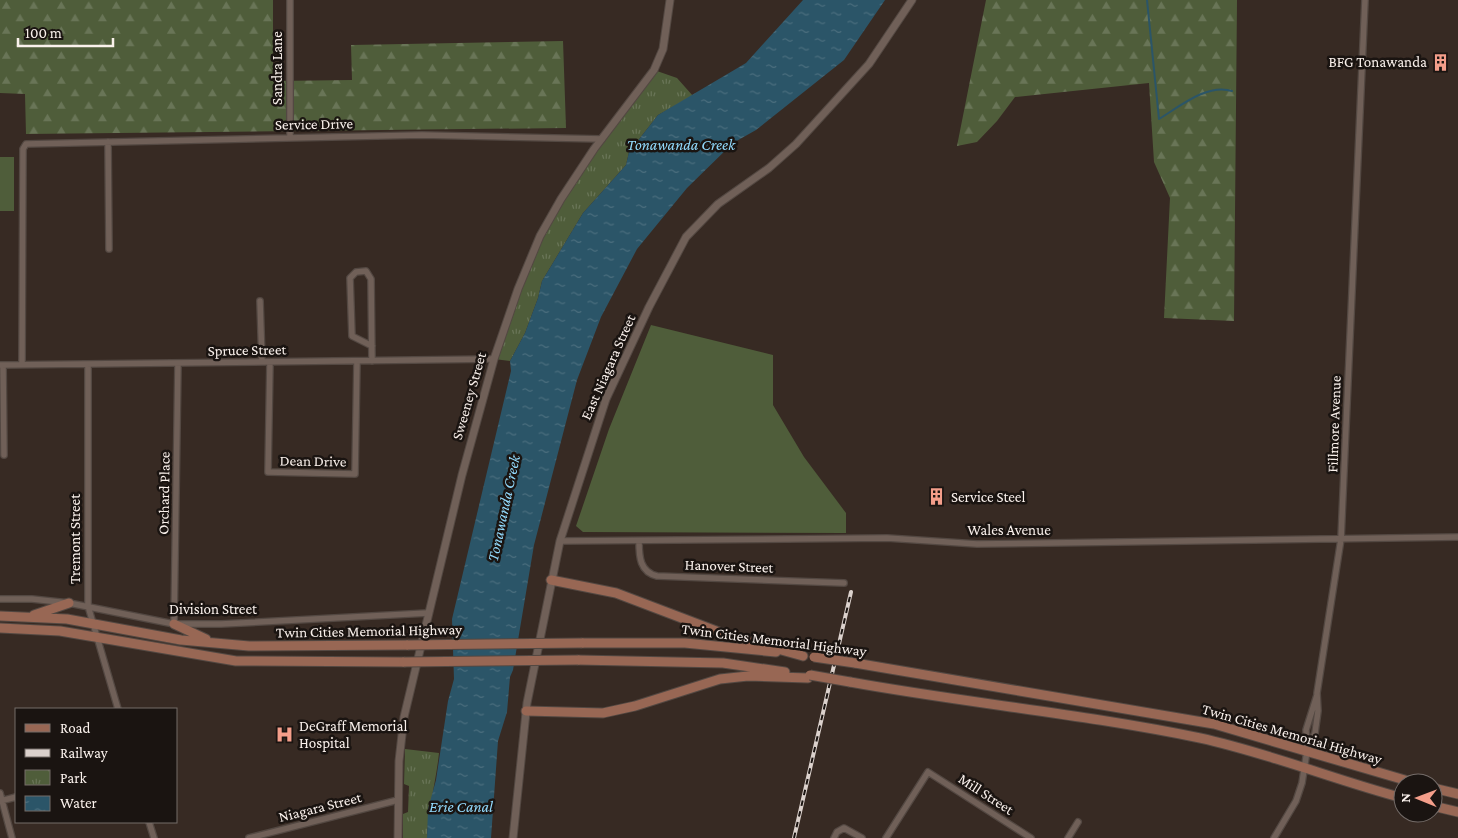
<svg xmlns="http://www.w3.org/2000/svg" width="1458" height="838" font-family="'Crimson Pro',serif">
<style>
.grass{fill:#4f5d3a}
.forest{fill:url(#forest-firs)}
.park{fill:url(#park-tufts)}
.water{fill:url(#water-ripples)}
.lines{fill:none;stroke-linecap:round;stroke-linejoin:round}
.stream{stroke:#2b5568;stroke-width:2}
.minor-casing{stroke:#534842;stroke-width:8}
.tertiary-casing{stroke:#534842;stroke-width:9}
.primary-casing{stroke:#534842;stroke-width:11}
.minor{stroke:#706058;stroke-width:5.5}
.tertiary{stroke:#706058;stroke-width:7}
.primary{stroke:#986754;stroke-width:9}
.rail-casing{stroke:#dbd1cc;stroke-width:4}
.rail{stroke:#1a1411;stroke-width:2;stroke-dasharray:5.5;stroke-linecap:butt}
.primary-bridge-casing{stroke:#534842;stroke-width:11;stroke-linecap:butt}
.primary-bridge{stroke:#986754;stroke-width:9}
.labels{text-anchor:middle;stroke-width:5;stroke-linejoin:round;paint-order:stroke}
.poi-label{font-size:15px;fill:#faf1ec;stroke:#1a1411;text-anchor:start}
.street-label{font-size:15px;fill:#faf1ec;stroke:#1a1411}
.water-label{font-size:16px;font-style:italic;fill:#92dafd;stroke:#1a1411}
</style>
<defs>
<pattern id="forest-firs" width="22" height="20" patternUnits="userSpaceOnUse" patternTransform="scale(1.25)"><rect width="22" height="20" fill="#4f5d3a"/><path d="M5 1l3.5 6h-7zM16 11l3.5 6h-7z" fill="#697557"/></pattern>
<pattern id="park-tufts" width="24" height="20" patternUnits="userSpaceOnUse" patternTransform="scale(1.25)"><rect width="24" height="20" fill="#4f5d3a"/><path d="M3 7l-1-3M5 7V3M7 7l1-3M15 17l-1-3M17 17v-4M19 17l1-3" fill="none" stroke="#697557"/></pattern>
<pattern id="water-ripples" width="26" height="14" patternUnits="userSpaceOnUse" patternTransform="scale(1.25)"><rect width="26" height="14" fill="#2b5568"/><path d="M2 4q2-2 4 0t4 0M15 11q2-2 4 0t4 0" fill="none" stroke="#4b6e7e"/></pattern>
</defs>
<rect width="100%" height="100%" fill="#372a23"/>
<!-- grass -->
<path class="grass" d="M0,157H14V211H0Z
M651,325L773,355V405L804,457L846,513V533L583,532L576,526L609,429Z"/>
<!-- forest -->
<path class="forest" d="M0,0H273V81L352,80L351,45L563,41L566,128L26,134L25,94L0,93Z
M986,0H1237L1234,321L1164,318L1170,198L1154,162L1149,83L1015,97L997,121L977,142L957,146Z"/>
<!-- park -->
<path class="park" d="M654,70L677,78L693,96L658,115L629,152L626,165L583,213L542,281L538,298L525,333L510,361L494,359L540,236L594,149Z
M405,749L439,753C436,782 428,809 427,838H403V814L408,812L409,786L404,784Z"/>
<!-- water -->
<path class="water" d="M803,0H885L844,60L756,130L733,143L687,188L637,249L601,317L577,380L534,545L513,670L510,677L507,712L498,741L491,838H427L428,809L436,780L448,701L454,679L452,619L511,371L510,361L525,333L538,298L542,281L583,213L626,165L629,152L658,115L746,63Z"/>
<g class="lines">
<!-- stream -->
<path class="stream" d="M1147,0L1159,119C1179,107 1207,83 1232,91"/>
<defs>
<path id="minor" d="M290,0V136
M108,142L109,249
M260,301L262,362
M372,361L371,279L366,271L356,272L350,278L352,336L372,346
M270,362L268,472L355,474L357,361
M22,364L23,149L26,144L422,135L602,139
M88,364V606L118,709
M0,365L494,359
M3,365L4,455
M560,541L887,538L977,544L1458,537
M639,541C639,557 640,572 657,576L844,583
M0,599H32L69,603L174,624H221L428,613
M174,624L178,363
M1307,749L1306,730L1317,695
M0,793L12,838
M0,801L16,797
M149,822L154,838
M249,838L398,800
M834,838L837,832L844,828L862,838
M886,838L928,772L1031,838
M1068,838L1078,822
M1274,838L1296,801L1302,783L1307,751L1315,733L1318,711L1317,693L1341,539L1365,0"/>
<path id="tertiary" d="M398,838L399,761L404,717L462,475L494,359L518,289L540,236L561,199L594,149L654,70L663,49L670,0
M513,838L527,703L560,541L606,399L649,307L686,237L718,204L769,168L796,144L869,64L912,0"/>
<path id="primary" d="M551,580L616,593L724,634L803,656
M34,615L69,603
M0,616L67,619L181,640L249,646L408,645
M174,624L206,639
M0,628L60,631L236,661L404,662
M582,643H685L776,652
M578,660L723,663L785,672
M855,663L1214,724L1415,783
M850,682C966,703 1084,714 1200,738C1269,753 1335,780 1403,798
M526,711L603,713L635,706L720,679L748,676L808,678
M1433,788L1458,794
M1433,806L1458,812"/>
</defs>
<!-- minor casing -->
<use href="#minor" class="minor-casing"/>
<!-- tertiary casing -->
<use href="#tertiary" class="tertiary-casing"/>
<!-- primary casing -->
<use href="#primary" class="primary-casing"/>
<!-- minor -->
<use href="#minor" class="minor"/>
<!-- tertiary -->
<use href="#tertiary" class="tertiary"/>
<!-- primary -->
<use href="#primary" class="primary"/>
<defs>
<path id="rail" d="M794,838L851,592"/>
</defs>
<!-- rail casing -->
<use href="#rail" class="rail-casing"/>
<!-- rail -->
<use href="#rail" class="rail"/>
<defs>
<path id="primary-bridge" d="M408,645L582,643
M814,657L855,663
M404,662L578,660
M810,675L850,682"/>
</defs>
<!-- primary-bridge casing -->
<use href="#primary-bridge" class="primary-bridge-casing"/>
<!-- primary-bridge -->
<use href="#primary-bridge" class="primary-bridge"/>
</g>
<!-- icons -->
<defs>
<symbol id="building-bare" viewBox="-9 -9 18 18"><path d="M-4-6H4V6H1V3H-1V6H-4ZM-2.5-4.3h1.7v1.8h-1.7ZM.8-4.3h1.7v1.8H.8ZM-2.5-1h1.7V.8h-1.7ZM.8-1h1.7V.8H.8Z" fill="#f49e8a" stroke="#1a1411" stroke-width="2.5" paint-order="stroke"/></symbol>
<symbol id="hospital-bare" viewBox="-9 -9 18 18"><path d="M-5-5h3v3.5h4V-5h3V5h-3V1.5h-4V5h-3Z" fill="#f49e8a" stroke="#1a1411" stroke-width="2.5" paint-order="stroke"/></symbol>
</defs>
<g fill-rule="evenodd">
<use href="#building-bare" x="1428" y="50" width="25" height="25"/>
<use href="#building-bare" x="924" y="484" width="25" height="25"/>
<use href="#hospital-bare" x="272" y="722" width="25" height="25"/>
</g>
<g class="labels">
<!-- poi labels -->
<g class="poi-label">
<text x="1427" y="67" text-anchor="end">BFG Tonawanda</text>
<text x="951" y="502">Service Steel</text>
<text x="299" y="731">DeGraff Memorial<tspan x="299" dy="17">Hospital</tspan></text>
</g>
<!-- street labels -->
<g class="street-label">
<text transform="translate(277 68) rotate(-90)" y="5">Sandra Lane</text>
<text transform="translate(314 124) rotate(-1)" y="5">Service Drive</text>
<text transform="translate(247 350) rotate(-1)" y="5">Spruce Street</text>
<text transform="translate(608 367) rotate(-66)" y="5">East Niagara Street</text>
<text transform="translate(469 396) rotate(-74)" y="5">Sweeney Street</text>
<text transform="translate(1334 424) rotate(-88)" y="5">Fillmore Avenue</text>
<text transform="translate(313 461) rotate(1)" y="5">Dean Drive</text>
<text transform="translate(164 493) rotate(-89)" y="5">Orchard Place</text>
<text x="1009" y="535">Wales Avenue</text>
<text transform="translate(75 539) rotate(-90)" y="5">Tremont Street</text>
<text transform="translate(729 566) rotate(2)" y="5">Hanover Street</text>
<text x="213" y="614">Division Street</text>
<text transform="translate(369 631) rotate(-1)" y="5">Twin Cities Memorial Highway</text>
<text transform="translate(774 640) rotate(7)" y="5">Twin Cities Memorial Highway</text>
<text transform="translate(1292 734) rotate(16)" y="5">Twin Cities Memorial Highway</text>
<text transform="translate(986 794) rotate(33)" y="5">Mill Street</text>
<text transform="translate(320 807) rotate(-14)" y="5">Niagara Street</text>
</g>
<!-- water labels -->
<g class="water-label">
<text x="681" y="150">Tonawanda Creek</text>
<text transform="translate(503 508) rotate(-78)" y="6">Tonawanda Creek</text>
<text x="461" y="812">Erie Canal</text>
</g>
</g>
<!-- legend -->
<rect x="15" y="708" width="162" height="115" fill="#1a1411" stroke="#746c69"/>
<rect x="25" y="724" width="25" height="8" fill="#986754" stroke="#746c69"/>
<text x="60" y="733" font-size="15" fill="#faf1ec">Road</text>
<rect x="25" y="749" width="25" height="8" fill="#dbd1cc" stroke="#746c69"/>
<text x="60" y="758" font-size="15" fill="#faf1ec">Railway</text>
<rect x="25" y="770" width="25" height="15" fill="url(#park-tufts)" stroke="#746c69"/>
<text x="60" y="783" font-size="15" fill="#faf1ec">Park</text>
<rect x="25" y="796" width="25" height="15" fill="url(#water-ripples)" stroke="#746c69"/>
<text x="60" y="808" font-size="15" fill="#faf1ec">Water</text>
<!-- north arrow -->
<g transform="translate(1418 798) rotate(271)"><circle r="24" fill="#1a1411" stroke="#746c69"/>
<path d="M0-4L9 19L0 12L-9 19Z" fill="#f49e8a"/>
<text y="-8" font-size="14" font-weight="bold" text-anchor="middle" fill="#faf1ec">N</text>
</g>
<!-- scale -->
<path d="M18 38v8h95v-8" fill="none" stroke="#faf1ec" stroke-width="2.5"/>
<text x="25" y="38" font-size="15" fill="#faf1ec" stroke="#1a1411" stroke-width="4" paint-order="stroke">100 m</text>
</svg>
